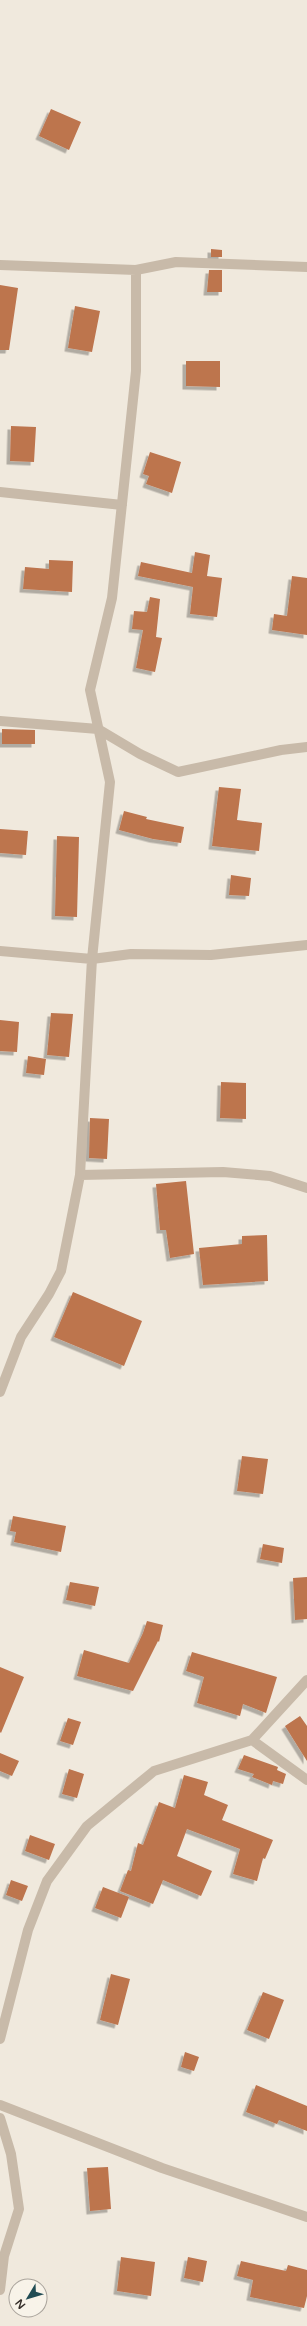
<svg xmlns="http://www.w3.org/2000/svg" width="307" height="2326" font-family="'Varela Round',sans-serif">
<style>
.building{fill:#bd744e;filter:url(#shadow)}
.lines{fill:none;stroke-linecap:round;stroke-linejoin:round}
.minor{stroke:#c8baa9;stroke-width:10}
</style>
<defs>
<filter id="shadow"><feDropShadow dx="-3.5" dy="3.5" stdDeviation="0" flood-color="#0004"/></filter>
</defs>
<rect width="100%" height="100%" fill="#f0e9dd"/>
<!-- building -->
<path class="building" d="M51,109L81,122L69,150L39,136Z
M211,249L222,250V257H211Z
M209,270H222V292H207Z
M0,285L18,288L9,350H0Z
M75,306L100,311L92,352L68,348Z
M186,361H220V387L186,386Z
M11,426L36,427L34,462L10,461Z
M150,452L181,462L172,493L146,484L149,476L143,474Z
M195,552L210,555L207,576L222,578L217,617L190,614L193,587L138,576L141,562L192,573Z
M49,560L73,561L72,592L23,589L25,567L49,569Z
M292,576L307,578V635L272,630L274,614L287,616Z
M150,597L160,599L156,637L162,638L155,672L136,668L143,630L132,629L134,611L147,612Z
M2,729L35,730V744H2Z
M219,787L241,789L237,820L262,823L259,851L212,846Z
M124,811L147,817L146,819L184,827L181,843L153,839L119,830Z
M0,829L28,831L26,855L0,853Z
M57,836L79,837L77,917L55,916Z
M231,875L251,878L249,896L229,895Z
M51,1013L73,1014L69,1057L47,1055Z
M0,1020L19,1022L17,1052L0,1051Z
M28,1056L46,1059L44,1075L26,1073Z
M221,1082L246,1083V1119L220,1118Z
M90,1118L109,1119L107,1159L89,1158Z
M186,1181L194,1254L170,1258L166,1230H160L156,1184Z
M267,1235L268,1281L203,1285L199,1248L242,1244V1236Z
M73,1292L142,1321L124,1366L54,1337Z
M242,1456L268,1459L263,1494L237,1491Z
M13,1516L66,1526L61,1552L14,1542L16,1532L10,1531Z
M263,1544L284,1548L282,1563L260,1559Z
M307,1577V1619L295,1620L293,1578Z
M70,1582L99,1587L95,1606L66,1600Z
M147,1621L163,1625L159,1642L158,1641L133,1691L77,1676L84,1650L129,1663L143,1633Z
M192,1652L277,1677L266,1713L243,1704L240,1716L197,1703L204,1677L186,1671Z
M0,1667L24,1677L1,1733L0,1732Z
M300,1716L307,1726V1761L285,1726Z
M68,1718L81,1722L73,1745L60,1741Z
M0,1753L19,1761L12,1776L0,1771Z
M244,1755L278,1767L277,1770L286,1774L283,1784L273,1781L272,1785L252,1777L254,1774L238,1769Z
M69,1769L84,1774L77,1798L62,1794Z
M184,1775L208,1782L204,1795L228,1805L222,1820L273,1840L265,1859L263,1858L257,1881L233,1874L240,1849L187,1829L177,1856L212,1871L201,1896L163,1880L153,1904L120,1891L128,1870L131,1871L138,1843L143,1845L159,1802L175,1808Z
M30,1835L55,1844L49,1860L25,1851Z
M11,1880L28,1886L22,1901L6,1895Z
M103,1887L129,1897L121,1918L95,1908Z
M111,1974L130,1979L118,2025L100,2020Z
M263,1992L284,2000L269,2039L247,2030Z
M185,2052L199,2057L194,2071L181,2067Z
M256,2085L307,2106V2131L279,2120L277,2124L246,2112Z
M108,2167L111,2209L90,2211L87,2168Z
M121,2257L155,2262L151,2296L117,2291Z
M188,2257L207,2261L203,2282L184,2278Z
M241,2261L286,2271L288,2265L307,2270V2296L304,2308L250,2297L253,2280L237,2276Z"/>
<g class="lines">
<!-- minor -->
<path class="minor" d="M0,265L136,270L176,262L307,267
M0,492L122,505
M0,721L98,729L140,754L178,772L281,750L307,747
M0,951L92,959L131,954L211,955L307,945
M80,1175L223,1172L270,1176L307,1188
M0,1392L21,1337L49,1294L61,1271L80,1175L92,959L110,782L90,690L112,598L136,371V270
M252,1740L307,1780
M0,2039L28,1930L47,1881L87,1826L154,1771L252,1740L307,1680
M0,2105L162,2168L307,2217
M0,2118L11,2154L19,2209L4,2256L0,2290"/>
</g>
<!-- north arrow -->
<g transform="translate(28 2298) rotate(232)"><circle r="19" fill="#f8f3e9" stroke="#aaa49c"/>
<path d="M0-3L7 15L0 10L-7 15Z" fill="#214c54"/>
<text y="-6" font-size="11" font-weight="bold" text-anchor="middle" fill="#352e29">N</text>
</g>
</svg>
